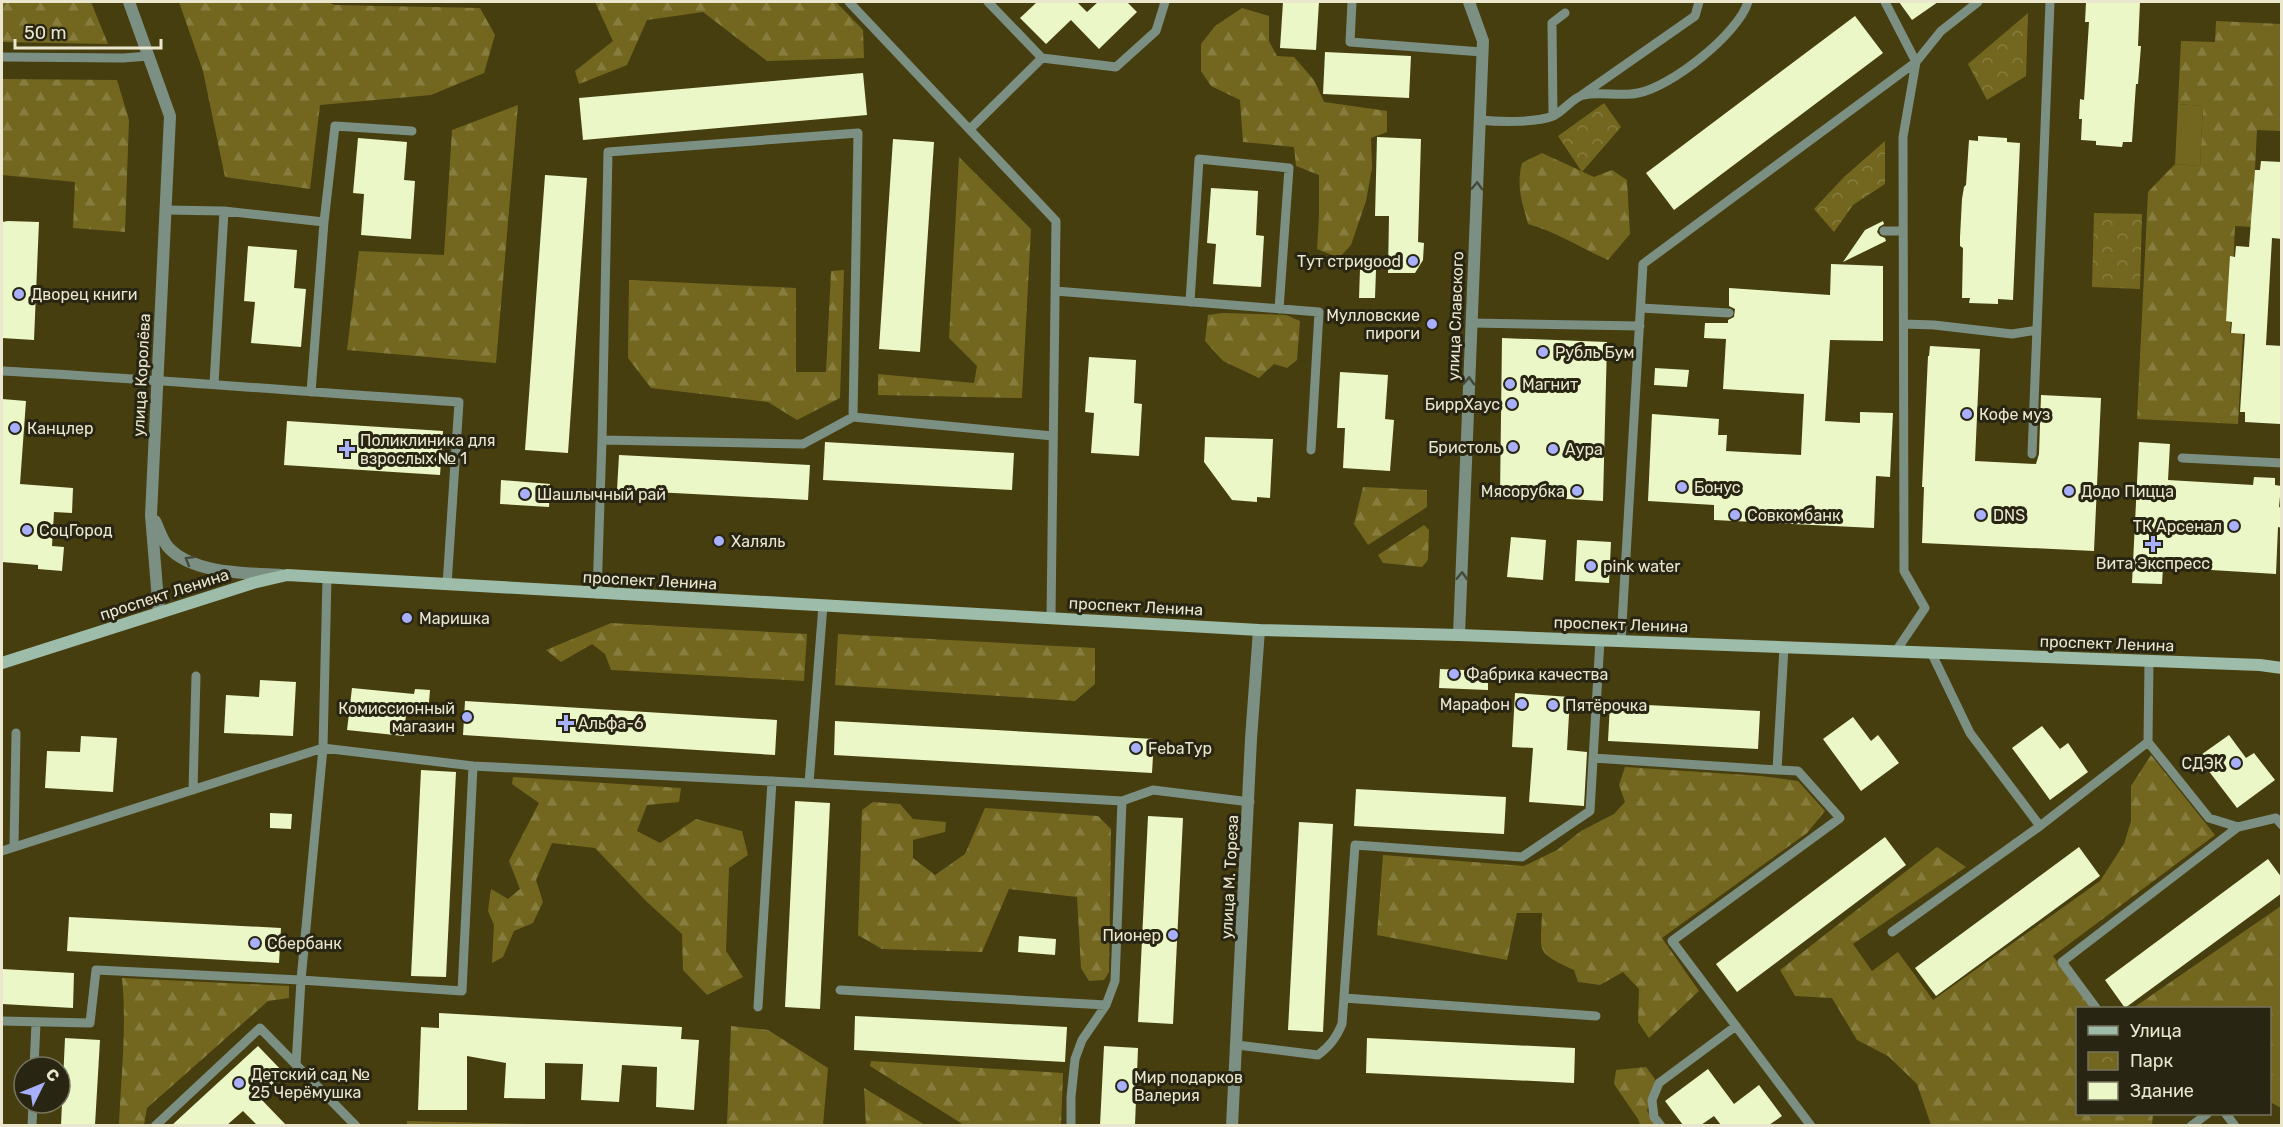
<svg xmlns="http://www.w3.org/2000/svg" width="2283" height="1127" font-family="Rubik,sans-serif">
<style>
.forest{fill:url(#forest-firs)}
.park{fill:url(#park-crowns)}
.garden{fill:#736720}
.building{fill:#ebf7c7}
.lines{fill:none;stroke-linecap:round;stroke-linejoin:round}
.service{stroke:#7b8f83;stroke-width:9}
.tertiary{stroke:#7b8f83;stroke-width:12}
.secondary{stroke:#9dbdaa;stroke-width:12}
.oneway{stroke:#454a3a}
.poi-dot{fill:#a8b0fc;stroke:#282512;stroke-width:2}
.labels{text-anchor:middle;stroke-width:6;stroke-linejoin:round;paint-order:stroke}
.poi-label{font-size:16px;fill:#ebe7cf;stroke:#282512;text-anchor:start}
.street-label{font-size:16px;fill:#ebe7cf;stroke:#282512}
</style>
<defs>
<pattern id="forest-firs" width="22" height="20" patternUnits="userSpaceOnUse" patternTransform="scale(1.5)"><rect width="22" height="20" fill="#736720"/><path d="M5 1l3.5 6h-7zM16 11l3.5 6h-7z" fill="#877d3f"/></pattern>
<pattern id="park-crowns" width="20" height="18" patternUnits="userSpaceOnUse" patternTransform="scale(1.5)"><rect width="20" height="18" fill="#736720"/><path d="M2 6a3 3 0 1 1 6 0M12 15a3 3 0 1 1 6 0" fill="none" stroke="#877d3f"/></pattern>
</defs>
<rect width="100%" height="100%" fill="#463e0f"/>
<!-- forest -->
<path class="forest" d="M2,2H91L108,44L2,42Z
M179,2H327L335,5L480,8L495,35L484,73L431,95L320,105L310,189L225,177L203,71Z
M595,2H836L863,30L864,58L767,61L703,12L647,20L627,65L579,84L575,71L613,41Z
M1242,8L1269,16V41L1277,56L1294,57L1314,80L1324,102L1387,111V132L1371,138L1372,168L1366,201L1351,245L1339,258L1317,249L1319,216V175L1296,166L1294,147L1243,142L1240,100L1211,86L1201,71V44L1215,26Z
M2216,21L2281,24V131L2257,130L2252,227L2235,226L2230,333L2243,334L2238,424L2137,419L2148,192L2175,164L2200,166L2203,106L2178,104L2181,41L2215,42Z
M2,79L117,80L129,120L125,232L73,228L75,182L2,175Z
M518,105L496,363L347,350L359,251L444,255L452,130Z
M1542,153L1594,177L1612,170L1627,180L1630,234L1608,260C1581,248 1557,232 1528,224C1522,201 1516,187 1522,163Z
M959,157L1031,229L1022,398L878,395V374L974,383L977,366L949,338Z
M844,270L840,398L797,420L768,402L651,388L628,358L629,280L796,288V372H826L831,271Z
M1223,313L1286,315L1300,321L1297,360L1287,368L1274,364L1259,378L1223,361L1205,341L1208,315Z
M1363,487L1427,490V507L1368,545L1354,524Z
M1424,525L1429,530L1428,560L1422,567L1383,563L1378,555Z
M611,623L807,634L804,681L611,670L605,654L592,644L561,662L546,650Z
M838,634L1095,648V684L1075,701L835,685Z
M2151,755L2215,835L2053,956L2092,1008H2078V1114H2153L2152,1125H1931L1917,1084L1888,1056L1857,1040L1832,998L1795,996L1780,970L1937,847L1966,867L1853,944L1872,971L1898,952L1933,1000L2100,881L2124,844L2131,821V786Z
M1625,767L1761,776L1798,781L1825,811L1807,833L1662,938L1699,991L1649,1038L1638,1022L1639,989L1623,972L1600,985L1578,982L1574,970C1534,952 1541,952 1542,913H1517L1507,960L1377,935L1383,855L1524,866L1557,850L1581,831L1614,814L1625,802L1619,785Z
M513,777L681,788L679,802L647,805L637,831L660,843L696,819L742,831L748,855L729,868L726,951L743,977L707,995L683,970L682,934L646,901L595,848L552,843L536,880L543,902L533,923L514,931L503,957L492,963L494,925L488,911L491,889L508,899L520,889L509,861L539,803L512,784Z
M873,802L900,804L913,819L946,822L945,832L913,840V858L935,875L965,854L985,808L1098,816L1111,829L1109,972L1104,980L1089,981L1081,968L1077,897L1009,889L982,952L882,949L858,935L862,810Z
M2281,906V1108L2272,1103L2270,1098V1008H2133Z
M122,978L289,986V998L268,1001L147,1108L144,1125H119C121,1076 127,1027 122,978Z
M731,1026L768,1030L828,1068L823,1125H727Z
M871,1061L1063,1073L1061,1125H964L870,1066Z
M1646,1067L1655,1079L1647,1111L1657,1125H1640L1638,1119L1614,1084L1616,1070Z
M864,1088L925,1125H866Z
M407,1121L569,1125L407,1126Z"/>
<!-- park -->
<path class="park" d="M2028,13L2026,76L1987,100L1968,64Z
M1604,103L1621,127L1582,172L1558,136Z
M1885,141V184L1853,205L1834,232L1814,209L1844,177Z
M2094,213L2142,214L2140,289L2092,287Z"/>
<!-- garden -->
<path class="garden" d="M2178,104L2203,106L2200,166L2175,164Z"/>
<!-- building -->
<path class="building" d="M1037,2H1077L1087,12L1098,2H1127L1137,12L1099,49L1071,20L1046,44L1020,18Z
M1283,2H1319L1316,50L1280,48Z
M1899,2H1938L1912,20Z
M2086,2H2140L2138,46H2141L2138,84H2136L2132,142H2123L2122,147L2096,145V141L2081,140L2082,119H2079L2080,99L2084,100L2089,22H2085Z
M1855,16L1883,53L1674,210L1646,173Z
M1325,52L1411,56L1409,98L1323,94Z
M863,73L867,115L583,140L579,98Z
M1978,136L2007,138V142L2020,143L2013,300L1998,299V304L1969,303L1970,298H1962L1963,248L1960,246V237L1962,199L1964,187L1966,185L1969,140L1978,141Z
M1377,137L1421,139L1418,242L1424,243L1423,260L1415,273H1388L1389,216H1375Z
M358,138L407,142L404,180L415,181L411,239L361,235L364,194L353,193Z
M893,139L934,142L920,352L879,349Z
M2261,161L2282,162V239L2272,238L2266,345L2282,346L2280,424L2245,422V412H2240L2245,334L2231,333L2232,322L2226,321L2230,256L2235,257L2236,246L2249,247L2255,170H2260Z
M545,175L587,178L568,453L525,450Z
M1211,188L1258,191L1256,235L1264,236L1261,287L1213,284L1216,244L1207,243Z
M8,221L39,222L34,340L2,338V222Z
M1883,221L1884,224L1879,227L1877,232L1880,236L1885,238L1886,241L1843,262L1865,230Z
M248,246L297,250L294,288L306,289L301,347L251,343L255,302L244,301Z
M1831,264L1883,266V341L1830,340L1825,421L1860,423V412L1893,413L1890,477L1876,476L1874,528L1714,520V505L1648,501L1652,414L1719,419L1718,435H1727L1726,451L1801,455L1804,394L1723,389L1726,339L1704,338L1705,323H1728V320L1734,317L1735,309L1729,306V288L1830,295Z
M1360,269L1376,270L1375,298H1359Z
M1502,338L1607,342L1603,501L1500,495Z
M1930,346L1980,349L1975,461L2036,464L2039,454L2041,395L2101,398L2094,551L1922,543L1924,487H1922L1928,356H1929Z
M1089,357L1136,360L1134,403L1142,404L1139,456L1091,453L1094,413L1085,412Z
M1655,368L1689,370L1687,387L1654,385Z
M1340,372L1388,375L1385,419L1394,420L1390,471L1343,468L1345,428H1337Z
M2,399L26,401L20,484L73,488L72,513L54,512L52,546L64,547L62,571L38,569V565L2,562Z
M287,421L443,431L440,475L284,465Z
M1205,437L1273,439L1270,498L1257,497V502L1232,500L1204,462Z
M825,442L1014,453L1012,490L823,480Z
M2139,442L2170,444L2168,480L2253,485L2254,477L2275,478V485L2281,486L2279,507L2282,508V528L2278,527L2276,574L2163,567L2162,584L2132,583Z
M619,455L810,465L808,500L617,490Z
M501,480L550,484L549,507L500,504Z
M1511,537L1546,540L1543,580L1507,577Z
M1577,540L1611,542L1609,583L1575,581Z
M1440,669L1488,671V690L1439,688Z
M260,680L296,682L293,736L224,733L226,695L259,697Z
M352,688L414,694L415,689L430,690L428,715L406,714L404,736L347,730Z
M1515,693L1570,697L1567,750L1587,752L1584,806L1529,802L1533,748L1512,747Z
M465,701L777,720L775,755L463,735Z
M1610,703L1760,711L1758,749L1608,741Z
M1853,717L1871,741L1878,735L1899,763L1861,791L1823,739Z
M835,721L1154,739L1152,773L834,755Z
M2042,726L2060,749L2068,743L2088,772L2050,800L2012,748Z
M2229,735L2246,758L2254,753L2275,780L2237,808L2198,757Z
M81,736L117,738L113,792L45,788L47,751L80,752Z
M421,770L456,772L446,977L411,976Z
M1356,789L1506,797L1504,834L1354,826Z
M795,801L830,803L820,1009L785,1007Z
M270,813L292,814L291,829L270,828Z
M1148,816L1183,818L1173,1024L1138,1022Z
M1299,822L1333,824L1323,1032L1288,1030Z
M1885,837L1906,865L1737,992L1716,964Z
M2079,847L2100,876L1936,996L1915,968Z
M2268,859L2282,878V893L2125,1008L2105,980Z
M69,917L281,928L279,963L67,951Z
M1019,936L1056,939L1055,955L1018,952Z
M2,969L74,973L73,1008L2,1004Z
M439,1013L682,1027L681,1039L699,1040L694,1110L656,1107L657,1067L622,1065L619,1102L581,1100L583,1064L545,1063V1099L504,1098L506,1063L467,1056V1110H418L421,1027L439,1028Z
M855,1016L1067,1027L1065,1062L854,1050Z
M65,1038L100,1040L95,1125H61Z
M1367,1038L1575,1048L1574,1083L1366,1073Z
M258,1046L284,1073L259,1097L286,1125H257L243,1111L227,1125H172Z
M1104,1046L1138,1048L1135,1125H1100Z
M1708,1069L1734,1104L1759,1085L1782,1116L1769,1125H1721L1714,1116L1701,1125H1683L1665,1101Z"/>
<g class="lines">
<!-- service -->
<path class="service" d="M849,2L1056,221L1051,617
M988,2L1042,58
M1352,2L1350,42L1482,52
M2,57L123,58L149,56
M1582,95L1695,16L1699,2
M1553,116L1552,23L1565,13
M1480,120C1498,122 1535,123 1553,116C1563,112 1572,98 1583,95C1600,91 1620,97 1638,93C1671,87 1738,34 1748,2
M970,129L1042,58L1116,67L1156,31L1165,2
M166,210L224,211L214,384
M224,211L324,222
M1884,231H1903
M1055,291L1319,312L1311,450
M1190,302L1199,159L1289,168L1279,309
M1641,308L1729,313
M1472,323L1640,326
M1904,324L1934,325L2012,334L2037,330
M2,371C154,379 306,392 459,402L447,585
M311,392L324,222L335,126L412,131
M853,417L858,133L608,152L602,440L803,444L853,417L1053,436
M2032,454L2050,2
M2182,458L2282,463
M597,594L602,440
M823,605L809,783L1122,801L1115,981L1106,1005L1082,1040L1075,1059L1071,1097V1126
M1621,641L1643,264L1916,62L1885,2
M1784,647L1777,770L1798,771L1840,818L1672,941L1811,1126
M1896,651L1925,608L1904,571L1903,137L1916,62L1941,31L1978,2
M1931,652L1970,733L2040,826
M2149,661L2148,742L2209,818L2238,827L2276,818L2282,825
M1593,758L1777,770
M473,766L809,783
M193,790L196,676
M1122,801L1153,790L1250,802
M14,847L16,733
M2,851L323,748L473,766L462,991L301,980L323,748L327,577
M1892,932L2040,826L2148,742
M840,990L1106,1005
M1344,998L1596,1016
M758,1007L772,781
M2096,1008L2062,962L2238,827
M2,1021L90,1023L96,970L301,980L296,1065
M1237,1045L1318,1055C1330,1046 1336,1038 1342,1024L1355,845L1522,857L1590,811L1600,640
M34,1067L36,1023
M2226,1114L2235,1126
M32,1126L33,1103
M155,1126L260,1028L356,1126
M1661,1126L1654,1117L1652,1100L1659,1083L1736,1026
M2191,1126L2207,1114"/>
<!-- tertiary -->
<path class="tertiary" d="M129,2L170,116L151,515L159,613
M155,521C159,529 162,540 168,547C192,574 247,573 281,575
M1459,635L1483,41L1469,2
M1232,1126L1251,739L1259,630"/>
<!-- secondary -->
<path class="secondary" d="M2,663L253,583L287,575L1259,630L1459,635L2260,665L2282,668"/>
</g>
<!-- one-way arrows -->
<defs><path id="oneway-chevron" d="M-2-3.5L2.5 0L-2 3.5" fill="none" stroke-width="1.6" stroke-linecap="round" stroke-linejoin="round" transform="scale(1.5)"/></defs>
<g class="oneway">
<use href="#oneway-chevron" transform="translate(1477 186) rotate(-88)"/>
<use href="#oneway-chevron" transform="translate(1469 381) rotate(-88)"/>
<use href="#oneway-chevron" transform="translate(189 560) rotate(-150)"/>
<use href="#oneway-chevron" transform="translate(1462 576) rotate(-88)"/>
</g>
<!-- markers -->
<g class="poi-dot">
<circle cx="1413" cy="261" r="6"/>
<circle cx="19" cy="294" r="6"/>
<circle cx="1432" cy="324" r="6"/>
<circle cx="1543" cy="352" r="6"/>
<circle cx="1510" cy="384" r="6"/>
<circle cx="1512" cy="404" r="6"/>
<circle cx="1967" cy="414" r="6"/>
<circle cx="15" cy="428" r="6"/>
<circle cx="1513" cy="447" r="6"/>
<path d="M344 440h6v6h6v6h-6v6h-6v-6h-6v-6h6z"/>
<circle cx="1553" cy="449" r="6"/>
<circle cx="1682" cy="487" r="6"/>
<circle cx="1577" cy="491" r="6"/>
<circle cx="2069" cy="491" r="6"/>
<circle cx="525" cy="494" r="6"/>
<circle cx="1735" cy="515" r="6"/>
<circle cx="1981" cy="515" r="6"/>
<circle cx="2234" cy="526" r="6"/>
<circle cx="27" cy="530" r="6"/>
<circle cx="719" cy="541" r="6"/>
<path d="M2150 535h6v6h6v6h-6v6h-6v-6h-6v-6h6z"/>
<circle cx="1591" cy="566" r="6"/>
<circle cx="407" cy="618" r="6"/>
<circle cx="1454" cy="674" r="6"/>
<circle cx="1522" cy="704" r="6"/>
<circle cx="1553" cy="705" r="6"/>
<circle cx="467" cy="717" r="6"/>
<path d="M563 714h6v6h6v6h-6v6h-6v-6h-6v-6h6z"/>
<circle cx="1136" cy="748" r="6"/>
<circle cx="2236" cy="763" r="6"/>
<circle cx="1173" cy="935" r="6"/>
<circle cx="255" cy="943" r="6"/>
<circle cx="239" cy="1083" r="6"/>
<circle cx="1122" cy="1086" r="6"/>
</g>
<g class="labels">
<!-- poi labels -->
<g class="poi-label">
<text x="1401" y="267" text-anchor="end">Тут стриgood</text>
<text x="31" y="300">Дворец книги</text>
<text x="1420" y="321" text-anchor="end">Мулловские<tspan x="1420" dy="18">пироги</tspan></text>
<text x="1555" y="358">Рубль Бум</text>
<text x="1522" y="390">Магнит</text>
<text x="1500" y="410" text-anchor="end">БиррХаус</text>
<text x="1979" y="420">Кофе муз</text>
<text x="27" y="434">Канцлер</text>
<text x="360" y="446">Поликлиника для<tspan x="360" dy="18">взрослых № 1</tspan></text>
<text x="1501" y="453" text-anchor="end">Бристоль</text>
<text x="1565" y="455">Аура</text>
<text x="1694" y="493">Бонус</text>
<text x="1565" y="497" text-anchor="end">Мясорубка</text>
<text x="2081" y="497">Додо Пицца</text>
<text x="537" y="500">Шашлычный рай</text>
<text x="1747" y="521">Совкомбанк</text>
<text x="1993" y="521">DNS</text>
<text x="2222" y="532" text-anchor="end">ТК Арсенал</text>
<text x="39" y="536">СоцГород</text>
<text x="731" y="547">Халяль</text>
<text x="2153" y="569" text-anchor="middle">Вита Экспресс</text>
<text x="1603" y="572">pink water</text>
<text x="419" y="624">Маришка</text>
<text x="1466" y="680">Фабрика качества</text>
<text x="1510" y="710" text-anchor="end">Марафон</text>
<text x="1565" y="711">Пятёрочка</text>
<text x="455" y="714" text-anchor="end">Комиссионный<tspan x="455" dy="18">магазин</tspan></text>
<text x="578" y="729">Альфа-6</text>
<text x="1148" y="754">FebaТур</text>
<text x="2224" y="769" text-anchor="end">СДЭК</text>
<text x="1161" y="941" text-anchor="end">Пионер</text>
<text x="267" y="949">Сбербанк</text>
<text x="251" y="1080">Детский сад №<tspan x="251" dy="18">25 Черёмушка</tspan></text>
<text x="1134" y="1083">Мир подарков<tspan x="1134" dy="18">Валерия</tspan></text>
</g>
<!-- street labels -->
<g class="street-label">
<text transform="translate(1455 316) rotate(-88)" y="6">улица Славского</text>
<text transform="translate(141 375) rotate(-87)" y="6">улица Королёва</text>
<text transform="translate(650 580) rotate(3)" y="6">проспект Ленина</text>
<text transform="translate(164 594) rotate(-18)" y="6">проспект Ленина</text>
<text transform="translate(1136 606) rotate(3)" y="6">проспект Ленина</text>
<text transform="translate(1621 624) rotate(2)" y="6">проспект Ленина</text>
<text transform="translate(2107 643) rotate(2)" y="6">проспект Ленина</text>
<text transform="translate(1229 877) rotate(-87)" y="6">улица М. Тореза</text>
</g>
</g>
<!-- border -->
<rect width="2283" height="1127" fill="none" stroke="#ebe7cf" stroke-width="6"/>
<!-- legend -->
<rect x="2076" y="1007" width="195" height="108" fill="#282512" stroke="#76735e" stroke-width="1.5"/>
<rect x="2088" y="1026" width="30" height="9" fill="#9dbdaa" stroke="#76735e" stroke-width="1.5"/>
<text x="2130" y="1037" font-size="18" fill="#ebe7cf">Улица</text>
<rect x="2088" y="1052" width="30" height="18" fill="url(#park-crowns)" stroke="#76735e" stroke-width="1.5"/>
<text x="2130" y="1067" font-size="18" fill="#ebe7cf">Парк</text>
<rect x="2088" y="1082" width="30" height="18" fill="#ebf7c7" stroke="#76735e" stroke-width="1.5"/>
<text x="2130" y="1097" font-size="18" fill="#ebe7cf">Здание</text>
<!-- north arrow -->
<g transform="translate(42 1085) rotate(47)"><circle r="28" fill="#282512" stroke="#76735e" stroke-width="1.5"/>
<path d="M0-4.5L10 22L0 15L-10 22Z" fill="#a8b0fc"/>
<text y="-9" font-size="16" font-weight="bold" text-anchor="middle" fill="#ebe7cf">С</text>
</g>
<!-- scale -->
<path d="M15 39v9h146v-9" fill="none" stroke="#ebe7cf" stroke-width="3"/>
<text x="24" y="39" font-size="18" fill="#ebe7cf" stroke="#282512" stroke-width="4.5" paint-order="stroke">50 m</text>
</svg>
